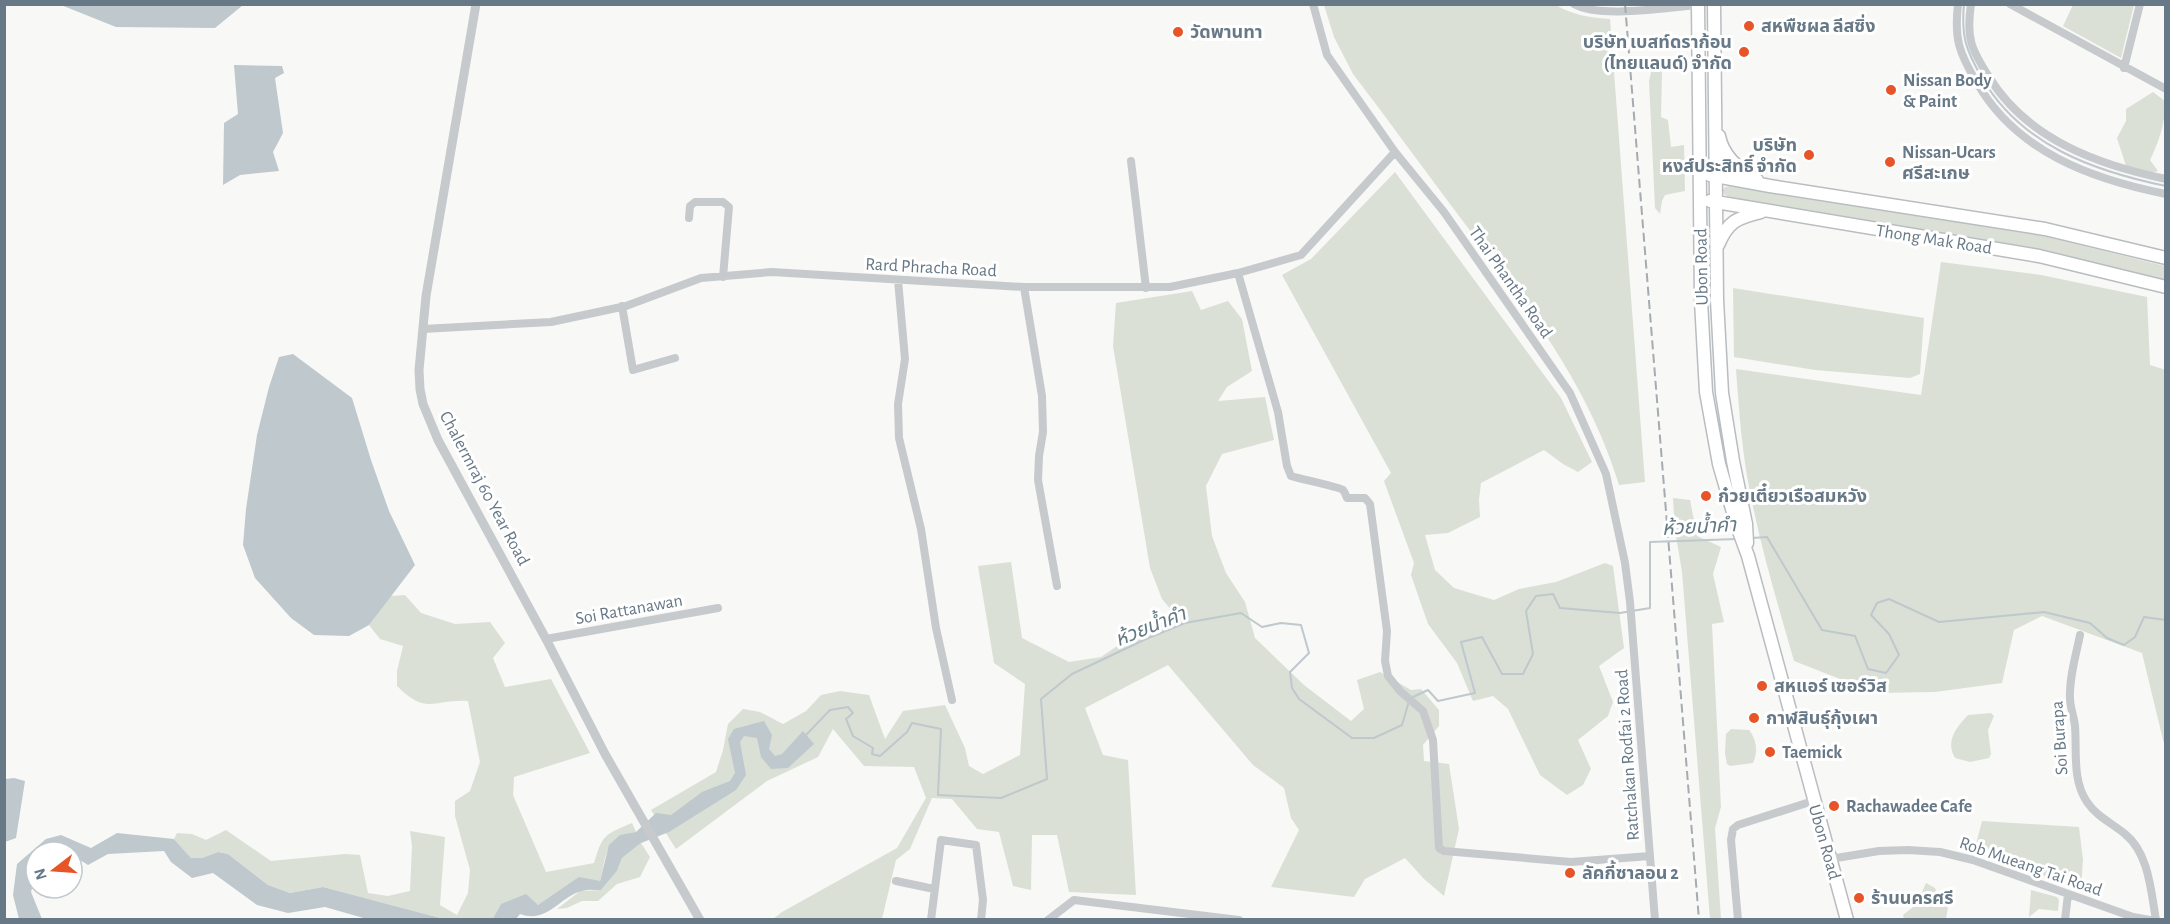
<svg xmlns="http://www.w3.org/2000/svg" width="2170" height="924" font-family="'Alegreya Sans','Noto Sans Thai',sans-serif">
<style>
.green{fill:#dae0d6}
.water{fill:#bec8cd}
.lines{fill:none;stroke-linecap:round;stroke-linejoin:round}
.stream{stroke:#bec8cd;stroke-width:2}
.primary-casing{stroke:#b9bdc1;stroke-width:15}
.minor{stroke:#c6cacd;stroke-width:8}
.tertiary{stroke:#c6cacd;stroke-width:9}
.primary{stroke:#fff;stroke-width:12}
.rail{stroke:#a4abb1;stroke-width:2;stroke-dasharray:9 4.5;stroke-linecap:butt}
.poi-dot{fill:#e75427;stroke:#fff;stroke-width:2}
.labels{text-anchor:middle;stroke-width:6;stroke-linejoin:round;paint-order:stroke}
.poi-label{font-size:18px;font-weight:bold;fill:#677987;stroke:#fff;text-anchor:start}
.street-label{font-size:18px;fill:#677987;stroke:#fff}
.water-label{font-size:20px;font-style:italic;fill:#637a83;stroke:#fff}
</style>
<rect width="100%" height="100%" fill="#f8f8f6"/>
<!-- green -->
<path class="green" d="M1324,5H1556C1572,15 1592,18 1610,19L1645,482L1619,485C1588,383 1525,303 1462,220C1425,171 1390,122 1353,74L1334,37Z
M2073,5H2134L2121,58L2063,26Z
M1652,68L1659,69L1662,72L1661,117L1668,120L1671,147L1684,145L1685,191L1665,195L1662,201L1660,214L1655,208L1649,81Z
M2153,92L2165,101C2166,121 2159,142 2150,160L2158,171L2152,173L2126,166L2117,138L2126,121V109Z
M1395,172L1561,398L1592,462L1578,472L1563,464L1544,450L1481,483L1479,500L1480,517L1448,533L1425,535L1435,570L1454,588L1494,600L1519,589L1556,582L1605,563L1613,566L1624,648L1599,666L1613,702L1608,716L1578,740L1591,769L1583,785L1567,795L1540,775L1508,709L1493,696L1473,701L1457,663L1428,624L1411,575L1414,563L1384,481L1391,473L1282,275L1311,259Z
M1734,185L2043,236L2165,266V281L2042,250L1734,199L1725,195L1722,191L1725,187Z
M1941,262L2041,275L2147,297L2150,365L2166,370L2165,748L2142,653L2042,616L2014,630L2002,683L1935,692L1876,693L1794,661C1778,605 1761,549 1750,492C1742,452 1739,411 1736,369L1921,395Z
M1733,288L1924,318L1920,374L1910,378L1815,370L1734,357Z
M1192,291L1201,310L1228,301L1242,319L1252,371L1227,387L1218,401L1265,397L1274,440L1222,454L1206,486L1212,536L1226,573L1245,602L1255,638L1304,685L1351,721L1364,709L1357,680L1380,672L1411,690L1421,689L1439,710V726L1423,745L1424,761L1449,764L1459,829L1444,896L1424,879L1405,858L1365,879L1354,897L1271,887L1299,830L1291,818L1284,788L1253,765L1168,665L1085,708L1103,755L1128,760L1136,895L1069,892L1057,835H1032L1031,890L1013,886L999,832L977,829L952,799L932,798L910,849L896,860L882,919H773L782,912L897,848L926,798L914,767L864,766L833,729L818,757L767,781L676,849L651,810L716,772L723,750L728,724L743,709L760,712L783,724L806,711L821,695L840,691L869,695L885,739L903,711L945,705L965,748L969,766L983,774L1020,755L1025,684L994,663L978,566L1011,562L1022,638L1069,662L1101,657L1151,623L1163,620L1173,612L1162,599L1150,568L1113,346L1116,303Z
M1673,498L1690,500L1697,536L1721,547L1713,574L1724,622L1712,624L1721,807L1715,828L1721,919H1710L1682,572L1675,530Z
M405,595L421,613L455,624L490,622L505,643L493,658L505,687L551,679L590,753L514,777L513,795L546,872L594,863C603,834 604,835 632,823L636,832C604,839 607,853 600,881L537,905L501,904L492,920L444,919L323,887L290,893L268,885L228,854L218,852L202,858H191L174,839L177,833L192,834L206,840L226,830L271,861L345,854L360,855L368,893L388,896L410,891L412,846L410,831L445,837L440,905L457,915L468,893L470,870L455,816V801L470,791L480,762L468,701C433,699 427,716 397,686V671L403,646L380,639L369,625L390,596Z
M1991,713L1994,716L1988,730L1991,754L1989,758L1970,762L1955,758C1945,741 1956,728 1968,715Z
M1731,729L1749,730C1757,740 1758,752 1753,763L1730,766L1727,764L1725,753L1726,734Z
M1982,821L2079,827L2083,860L2081,888L1974,852Z
M641,843L650,857L640,877L617,884L598,901H582L567,908L557,909L580,891L601,890L617,871L622,858Z
M1926,883L1935,888L1940,900L1948,907L1946,919H1904L1903,915L1917,904Z
M2031,890L2057,897L2059,900L2058,911L2039,909L2029,917Z"/>
<!-- water -->
<path class="water" d="M61,5L243,4V5L215,28L116,27Z
M234,65L282,66L284,73L275,78L283,133L273,152L279,171L240,175L223,185L224,123L238,114Z
M293,354L352,398L371,460L389,511L415,565L369,625L349,636L314,635L291,618L255,578L243,545L246,509L257,435L269,387L279,357Z
M764,721L772,735L769,749L775,756L782,754L803,731L814,744L788,768L771,769L761,757L757,738L744,736L740,742L746,775L736,790L669,832L641,843L622,858L617,871L601,890C595,890 588,889 582,891C560,896 548,924 520,914L516,919L492,920L501,904L526,894L538,905L579,877L600,881L609,845L620,835L636,832L656,813L671,815L702,792L730,781L735,773L728,739L734,729Z
M14,778L25,781L16,838L5,842V779Z
M117,833L174,839L191,858H202L218,852L228,854L268,885L290,893L323,887L444,919H367L325,907L288,913L257,905L213,873L192,878L171,862L164,851L108,854L88,865L72,855V852H36V874L31,892L42,919H19L13,895L17,864L46,839L61,835L91,848Z"/>
<g class="lines">
<!-- stream -->
<path class="stream" d="M1964,4C1961,37 1966,50 1982,78C2021,145 2093,171 2166,186
M1752,538L1767,537L1822,630L1855,636L1868,669L1886,673L1899,655L1889,634L1871,615L1877,603L1889,599L1939,622L2044,612L2090,623L2107,638L2124,645L2135,637L2144,617L2166,620
M1413,697L1428,690L1438,701L1475,693L1461,642L1482,637L1502,674H1523L1533,654L1526,611L1536,596L1553,594L1560,608L1620,613L1650,608V542L1737,539
M806,735L830,710L848,707L853,713L846,719L853,736L873,748L872,754L880,756L907,732L912,723L941,729L938,795L1001,798L1047,779L1041,699L1072,674L1146,639L1185,623L1241,613L1262,627L1281,623L1301,625L1309,653L1290,672L1292,688L1299,699L1352,738H1374L1402,725L1409,701"/>
<defs>
<path id="primary" d="M1698,4L1701,301L1706,392L1719,464L1737,526L1748,556L1847,920
M1714,4L1717,300L1722,393L1733,461L1746,524L1747,543
M1719,136C1723,157 1739,170 1757,180
M1710,175L1770,186L2045,229L2166,258
M1710,201L2039,256L2166,287
M1718,245C1728,221 1737,218 1761,212"/>
</defs>
<!-- primary casing -->
<use href="#primary" class="primary-casing"/>
<!-- minor -->
<path class="minor" d="M1313,4L1327,55L1395,152L1444,212L1570,393L1606,474L1625,563L1630,602L1655,920
M1574,4C1600,19 1668,7 1698,5
M1958,4C1954,39 1959,53 1977,83C2017,152 2091,179 2166,194
M1971,4C1966,38 1971,49 1989,77C2027,139 2098,165 2166,179
M2010,4L2166,89
M2124,68L2140,4
M1131,161L1146,288
M689,218L690,206L695,202H723L729,207L723,277
M1238,273L1278,412L1287,466L1291,476C1300,479 1339,487 1343,490C1345,492 1346,496 1347,498H1365L1370,504L1387,631L1385,661L1388,676L1400,691L1423,711L1433,740L1439,848L1444,851L1571,862L1650,856
M898,280L905,359L898,404L899,438L921,529L936,628L952,700
M1024,287L1042,396L1043,432L1039,456L1038,480L1057,586
M622,306L633,370L675,358
M423,329L551,322L626,306L701,278L772,272L1024,287H1170L1238,273L1301,255L1395,152
M2080,635C2076,655 2069,678 2070,698C2070,708 2074,716 2075,726C2077,751 2072,780 2087,802C2097,817 2112,823 2125,834C2149,853 2151,892 2156,920
M546,639L718,608
M1830,859L1879,851L1908,850L1940,852L1973,860L2133,917L2150,920
M896,881L934,889
M931,920L941,840L976,845L983,900L981,920
M1048,920L1074,900L1239,920
M1738,920L1731,840L1733,829L1738,825L1813,801
M2065,920L2068,894"/>
<!-- tertiary -->
<path class="tertiary" d="M476,4L426,296L419,370L420,389L423,404L438,440L546,639L605,754L700,920"/>
<!-- primary -->
<use href="#primary" class="primary"/>
<!-- rail -->
<path class="rail" d="M1625,4L1699,920"/>
</g>
<!-- markers -->
<g class="poi-dot">
<circle cx="1749" cy="26" r="6"/>
<circle cx="1178" cy="32" r="6"/>
<circle cx="1744" cy="52" r="6"/>
<circle cx="1891" cy="90" r="6"/>
<circle cx="1809" cy="155" r="6"/>
<circle cx="1890" cy="162" r="6"/>
<circle cx="1706" cy="496" r="6"/>
<circle cx="1762" cy="686" r="6"/>
<circle cx="1754" cy="718" r="6"/>
<circle cx="1770" cy="752" r="6"/>
<circle cx="1834" cy="806" r="6"/>
<circle cx="1570" cy="873" r="6"/>
<circle cx="1859" cy="898" r="6"/>
</g>
<g class="labels">
<!-- poi labels -->
<g class="poi-label">
<text x="1761" y="32">สหพืชผล ลีสซิ่ง</text>
<text x="1190" y="38">วัดพานทา</text>
<text x="1732" y="48" text-anchor="end">บริษัท เบสท์ดราก้อน<tspan x="1732" dy="21">(ไทยแลนด์) จำกัด</tspan></text>
<text x="1903" y="86">Nissan Body<tspan x="1903" dy="21">&amp; Paint</tspan></text>
<text x="1797" y="151" text-anchor="end">บริษัท<tspan x="1797" dy="21">หงส์ประสิทธิ์ จำกัด</tspan></text>
<text x="1902" y="158">Nissan-Ucars<tspan x="1902" dy="21">ศรีสะเกษ</tspan></text>
<text x="1718" y="502">ก๋วยเตี๋ยวเรือสมหวัง</text>
<text x="1774" y="692">สหแอร์ เซอร์วิส</text>
<text x="1766" y="724">กาฬสินธุ์กุ้งเผา</text>
<text x="1782" y="758">Taemick</text>
<text x="1846" y="812">Rachawadee Cafe</text>
<text x="1582" y="879">ลัคกี้ซาลอน 2</text>
<text x="1871" y="904">ร้านนครศรี</text>
</g>
<!-- street labels -->
<g class="street-label">
<text transform="translate(1934 239) rotate(9)" y="6">Thong Mak Road</text>
<text transform="translate(931 267) rotate(3)" y="6">Rard Phracha Road</text>
<text transform="translate(1701 267) rotate(-91)" y="6">Ubon Road</text>
<text transform="translate(1511 282) rotate(55)" y="6">Thai Phantha Road</text>
<text transform="translate(485 488) rotate(62)" y="6">Chalermraj 60 Year Road</text>
<text transform="translate(629 609) rotate(-10)" y="6">Soi Rattanawan</text>
<text transform="translate(2059 738) rotate(-94)" y="6">Soi Burapa</text>
<text transform="translate(1627 755) rotate(-94)" y="6">Ratchakan Rodfai 2 Road</text>
<text transform="translate(1825 842) rotate(74)" y="6">Ubon Road</text>
<text transform="translate(2031 866) rotate(19)" y="6">Rob Mueang Tai Road</text>
</g>
<!-- water labels -->
<g class="water-label">
<text transform="translate(1699 526) rotate(-3)" y="7">ห้วยน้ำคำ</text>
<text transform="translate(1150 626) rotate(-22)" y="7">ห้วยน้ำคำ</text>
</g>
</g>
<!-- border -->
<rect width="2170" height="924" fill="none" stroke="#677987" stroke-width="12"/>
<!-- north arrow -->
<g transform="translate(54 870) rotate(253)"><circle r="28" fill="#ffffff" stroke="#c2c9cf" stroke-width="1.5"/>
<path d="M0-4.5L10 22L0 15L-10 22Z" fill="#e75427"/>
<text y="-9" font-size="16" font-weight="bold" text-anchor="middle" fill="#677987">N</text>
</g>
</svg>
